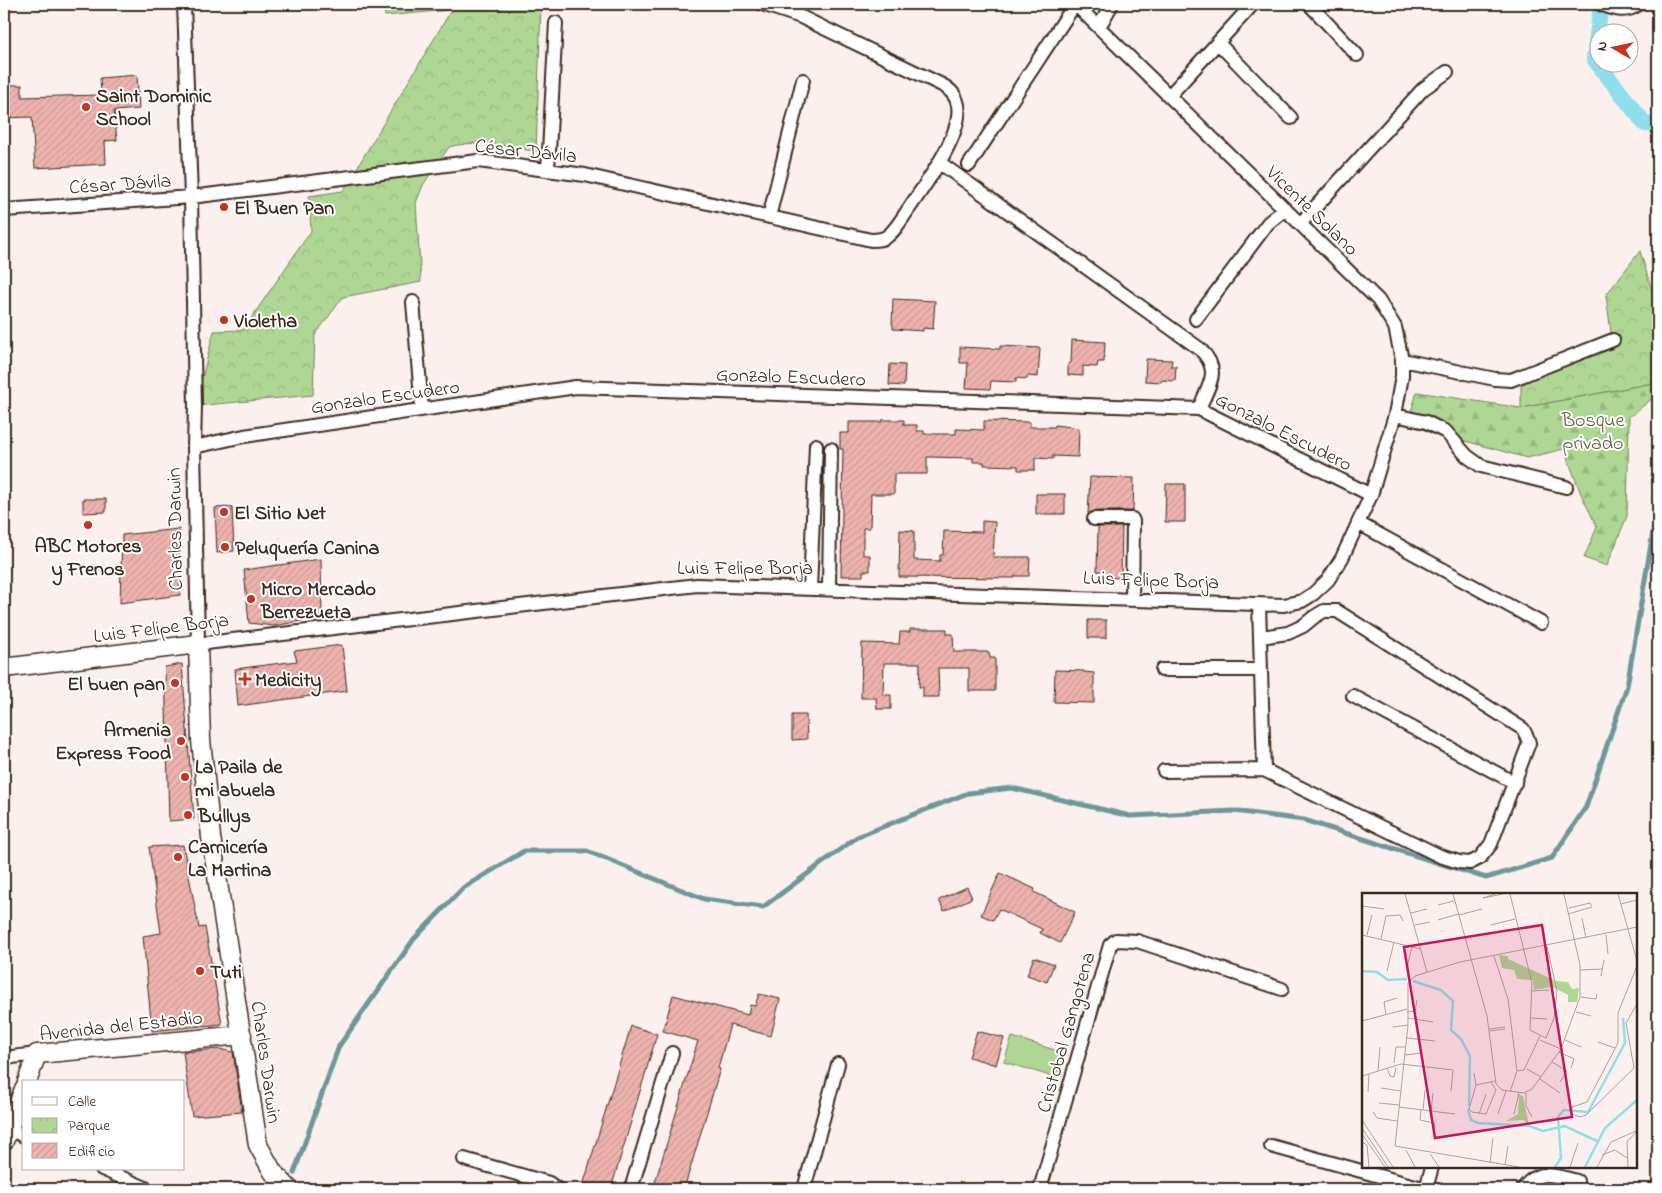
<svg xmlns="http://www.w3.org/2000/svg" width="1662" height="1193" font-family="'Indie Flower',sans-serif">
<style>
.grass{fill:#afd794;stroke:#758059}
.forest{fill:url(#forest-firs);stroke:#758059}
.park{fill:url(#park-crowns);stroke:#758059}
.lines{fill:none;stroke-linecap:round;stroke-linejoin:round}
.stream{stroke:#6d9799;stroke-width:5}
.canal{stroke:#8fdfeb;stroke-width:16}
.building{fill:url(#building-hatch);stroke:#3b2a1e}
.street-casing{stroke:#3b2a1e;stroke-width:16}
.secondary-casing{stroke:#3b2a1e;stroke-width:21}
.street{stroke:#fff;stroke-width:12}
.secondary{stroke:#fff;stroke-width:18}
.poi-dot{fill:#c8321e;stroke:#fff;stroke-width:2}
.labels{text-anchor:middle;stroke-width:4;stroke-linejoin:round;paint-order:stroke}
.poi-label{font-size:20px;font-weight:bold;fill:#3b2a1e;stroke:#fff;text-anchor:start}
.street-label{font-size:20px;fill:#3b2a1e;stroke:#fff}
.park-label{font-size:20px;fill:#5e5e41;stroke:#fff}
.inset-river{fill:none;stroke:#8fdfeb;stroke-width:2.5}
.inset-road{fill:none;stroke:#afa19b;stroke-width:1}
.view{fill:#c2185b;fill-opacity:0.15;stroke:#c2185b;stroke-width:2.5}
.inset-edge{fill:none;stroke:#3b2a1e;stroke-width:2.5}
</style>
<defs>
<pattern id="forest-firs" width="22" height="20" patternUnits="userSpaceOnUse" patternTransform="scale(1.25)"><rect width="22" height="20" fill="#afd794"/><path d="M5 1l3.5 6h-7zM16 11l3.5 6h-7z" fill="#97b97f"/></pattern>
<pattern id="park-crowns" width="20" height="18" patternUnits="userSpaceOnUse" patternTransform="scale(1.25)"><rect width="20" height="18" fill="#afd794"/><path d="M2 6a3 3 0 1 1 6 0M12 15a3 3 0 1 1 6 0" fill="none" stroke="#97b97f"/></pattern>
<pattern id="building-hatch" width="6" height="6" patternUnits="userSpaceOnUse" patternTransform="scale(1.25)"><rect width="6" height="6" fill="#efb3ae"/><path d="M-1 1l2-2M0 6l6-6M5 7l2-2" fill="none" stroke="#ce9a95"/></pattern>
</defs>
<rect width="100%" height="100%" fill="#fcf0ef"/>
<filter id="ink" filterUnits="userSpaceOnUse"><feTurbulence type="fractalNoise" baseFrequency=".02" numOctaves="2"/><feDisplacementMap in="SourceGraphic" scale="10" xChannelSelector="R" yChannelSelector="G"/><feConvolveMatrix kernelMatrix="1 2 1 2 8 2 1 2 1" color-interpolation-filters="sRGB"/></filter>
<g filter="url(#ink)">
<!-- grass -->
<path class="grass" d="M384,4H449V10L385,16Z
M1012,1037L1065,1053L1057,1078L1004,1062Z"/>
<!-- forest -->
<path class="forest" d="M1658,382V394L1629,417L1627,516L1607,566L1584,558L1597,527L1581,494L1564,449L1527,458L1407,425L1417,392L1521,408Z"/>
<!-- park -->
<path class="park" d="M455,4H541L536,152C507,145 479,139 449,147L423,185L416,203L421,282L343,297L315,335L313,395L195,406L214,331L243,330L311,231L309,196L343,191Z
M1640,251L1658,310V382L1521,408V385L1612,340L1606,295Z"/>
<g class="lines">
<!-- stream -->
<path class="stream" d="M294,1173L339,1046L414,939L463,888L524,851H587L704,899L763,907L857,837L968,793L1012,788L1130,816L1234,811L1304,820L1486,878L1552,858L1586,807L1627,686L1658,503"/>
<!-- canal -->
<path class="canal" d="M1601,4L1594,59L1645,124L1658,125"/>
</g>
<!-- building -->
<path class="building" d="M137,75L139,109L114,111L117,140L105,141L106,164L35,168L32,117L4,118V85H22V97L101,95L100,78Z
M893,299L935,301L933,329L923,328V331L893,329V324H892Z
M1072,340L1105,342L1104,362H1098L1097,367L1083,366V376L1068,375V364L1071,363Z
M1000,346L1040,348L1038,377L1028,376L1027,379L1016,378V382L991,381L990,389L966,388L968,363H960V347L1000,349Z
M1146,359L1172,360L1171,366H1176L1175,381L1161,380V382L1145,381Z
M890,364L905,365L904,386L889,385Z
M882,420H904V425H917V431H924V434H956V429L984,430V421L1030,422V427H1055V425L1079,428L1078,457L1053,456V459L1035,458V470H1018V466L984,465V462H973V458L927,457V474H894V494H871L870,528H863V555H870V571H863V576H841L843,449H840V433H849V422H882Z
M1090,477L1134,478L1133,511H1094L1088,514Z
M1166,484H1185V522H1165Z
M1036,494H1065V514H1036Z
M83,499H106V512L83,513Z
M232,507L234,551L217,553L215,508Z
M982,521L995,522L993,557H1030L1029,576H1015V578L899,577L900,530L914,531V560L940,561V555H943L944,531L982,532Z
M1098,527H1122L1121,578L1100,577V571H1097Z
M179,529L180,595L120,603L122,535Z
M321,559L322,617L274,626L249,623L244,570Z
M1088,620H1106V638H1088Z
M910,629H947V634H953L954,652H989L990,658H995V691H969V668H938L939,697H923V687H919L920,663H884L883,695H891V709H877L876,698H861L862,643L899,644L900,632H910Z
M342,645L347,691L238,706L235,669L297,661L294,651Z
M182,664L194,819L169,821L165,667Z
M1055,670L1084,671V672L1094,673V703L1054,702Z
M792,715H806L807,739L792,740Z
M183,845L199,928L205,927L222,1024L152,1031L143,936L161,933L149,847Z
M1000,873L1035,889L1034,892L1075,912L1060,943L1040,933L1042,929L999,909L993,920L981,915Z
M967,887L972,898L944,911L939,900Z
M1034,957L1054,964L1047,982L1027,975Z
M759,994L780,999L771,1036L730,1025L718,1068L720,1069L684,1189H653L698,1041L663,1031L673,995L748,1015L750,1005L755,1006Z
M631,1026L657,1034L611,1189H582Z
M977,1031L1004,1038L996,1065L969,1057Z
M219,1049L233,1052L242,1112L192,1116L183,1052Z"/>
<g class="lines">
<defs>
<path id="street" d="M184,4L191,197L195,406L194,447L198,644L697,585L1284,605L1302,601L1313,594L1328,580L1342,558L1371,495L1395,415L1402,376V360L1395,327L1378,300L1075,4
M1309,4L1357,55
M1600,4C1614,9 1625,14 1639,4
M1099,27L1112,4
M1218,43L1291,118
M1169,96L1253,4
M940,163L1200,349C1222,371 1209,384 1199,409
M969,165L1075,4
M548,170L556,23
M4,210L191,197L478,161L585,175L871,240C876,240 883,239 886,237C895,232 904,215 910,207C926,183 963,134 958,105C956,95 950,89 942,85L801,17L762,4
M769,217L803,80
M1300,224L1423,89L1447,72
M413,302L422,409
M1196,319L1268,223L1285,209
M1402,360L1495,379L1511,380L1613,340
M1395,415L1426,422L1446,432L1467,456L1481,466L1566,487
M194,447L244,436L576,387L1199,409L1371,495
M1094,519H1132L1133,521L1132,600
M1358,523L1541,623
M810,589L816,445
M829,589L831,449
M1259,604L1264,770
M1162,670H1261
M1353,696L1515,783
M1164,771L1264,770L1440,856L1459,862L1470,863L1480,858L1491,844L1529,743L1527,737L1523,729L1337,611H1324L1314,617L1303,626L1288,633L1261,637
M4,1058L37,1054
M9,1129L24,1136
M1271,1146L1426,1189L1432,1167
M464,1159L549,1183L557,1189
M102,1169L148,1189
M631,1189L672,1053
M804,1189L838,1064
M1040,1189L1110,945L1116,940L1137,941L1282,989
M1523,1189C1538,1167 1556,1176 1577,1181"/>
<path id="secondary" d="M4,668L198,644L201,740L211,837L258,1145L273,1172L289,1189
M27,1082L37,1054L242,1035
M4,1141L24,1089"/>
</defs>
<!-- street casing -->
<use href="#street" class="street-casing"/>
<!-- secondary casing -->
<use href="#secondary" class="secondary-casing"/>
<!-- street -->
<use href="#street" class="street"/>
<!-- secondary -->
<use href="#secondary" class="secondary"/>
</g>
</g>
<!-- markers -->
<g class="poi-dot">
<circle cx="86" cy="107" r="5"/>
<circle cx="224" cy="207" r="5"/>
<circle cx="224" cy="320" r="5"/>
<circle cx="224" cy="512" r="5"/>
<circle cx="88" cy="525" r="5"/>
<circle cx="225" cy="547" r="5"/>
<circle cx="251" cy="599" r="5"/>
<path d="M242.5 671.5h5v5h5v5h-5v5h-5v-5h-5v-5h5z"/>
<circle cx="175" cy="683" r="5"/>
<circle cx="181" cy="741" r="5"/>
<circle cx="185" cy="777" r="5"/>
<circle cx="188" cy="815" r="5"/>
<circle cx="178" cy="857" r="5"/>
<circle cx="200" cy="971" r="5"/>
</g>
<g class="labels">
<!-- poi labels -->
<g class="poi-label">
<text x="96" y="102">Saint Dominic<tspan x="96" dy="23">School</tspan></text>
<text x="234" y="214">El Buen Pan</text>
<text x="234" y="327">Violetha</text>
<text x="234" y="519">El Sitio Net</text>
<text x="88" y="552" text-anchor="middle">ABC Motores<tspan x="88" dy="23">y Frenos</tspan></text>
<text x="235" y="554">Peluquería Canina</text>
<text x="261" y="595">Micro Mercado<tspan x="261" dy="23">Berrezueta</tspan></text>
<text x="255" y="686">Medicity</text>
<text x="165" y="690" text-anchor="end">El buen pan</text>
<text x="171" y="736" text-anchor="end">Armenia<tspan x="171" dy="23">Express Food</tspan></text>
<text x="195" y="773">La Paila de<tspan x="195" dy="23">mi abuela</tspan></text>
<text x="198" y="822">Bullys</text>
<text x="188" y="853">Carnicería<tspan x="188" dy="23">La Martina</tspan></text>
<text x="210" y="978">Tuti</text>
</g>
<!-- street labels -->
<g class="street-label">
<text transform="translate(526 150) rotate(6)" y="7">César Dávila</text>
<text transform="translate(120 183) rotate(-4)" y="7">César Dávila</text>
<text transform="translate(1313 210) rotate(44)" y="7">Vicente Solano</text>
<text transform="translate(791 376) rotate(2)" y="7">Gonzalo Escudero</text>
<text transform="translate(385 396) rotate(-8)" y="7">Gonzalo Escudero</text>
<text transform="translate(1284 431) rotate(27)" y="7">Gonzalo Escudero</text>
<text transform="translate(174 529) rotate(-91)" y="7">Charles Darwin</text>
<text x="745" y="574">Luis Felipe Borja</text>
<text transform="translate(1151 579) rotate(2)" y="7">Luis Felipe Borja</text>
<text transform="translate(161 627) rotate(-7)" y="7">Luis Felipe Borja</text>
<text transform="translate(121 1025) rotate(-6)" y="7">Avenida del Estadio</text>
<text transform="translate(1065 1032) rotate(-74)" y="7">Cristobal Gangotena</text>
<text transform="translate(267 1062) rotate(82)" y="7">Charles Darwin</text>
</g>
<!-- park labels -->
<g class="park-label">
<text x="1593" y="426">Bosque<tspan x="1593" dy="23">privado</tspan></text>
</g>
</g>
<!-- overview -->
<g transform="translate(1362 893)">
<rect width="275" height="275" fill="#fcf0ef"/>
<path d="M157,202L161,203L167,233L162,227L144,228L156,221Z" fill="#afd794"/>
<path d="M137,62L146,63V66L194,88L206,89L210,96L217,95L215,109H206V102L191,94L172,97L171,87L155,86L152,77L140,75Z" fill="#afd794"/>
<path class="inset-river" d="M0,78L15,79L26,87L45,86M51,88L79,97L91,108L89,137L99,146L108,163L107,213M106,216L109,227L116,230L167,233L181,238L203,233L237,249M193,274L199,265L196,224L202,217L226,219L263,150L261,125M223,274L243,235L275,207"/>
<path class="inset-road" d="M43,1L65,79M91,1L125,123L134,191L140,197L162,200L170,196L199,156L218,104V72L202,1M133,1L121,5L141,1M148,1L170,90L168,137L184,145L192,125L195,98L185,53M256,1L275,68M259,11L275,7M76,12L92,8M0,13L22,16M49,20L65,16M206,21L230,14L228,10L207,15M97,22L120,16M220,25L224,45M76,27L96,21M53,32L68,29M129,32L153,26M0,42L59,56M5,42L10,22M244,42L246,61M19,46L24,23L38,22L41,28M132,63L146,106L155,178L148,199M275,73L256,120V150L225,209L210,214V221L218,224L224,222L272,175L264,130L275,111M45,74L50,54M218,77L241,76M25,78L32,49M239,83L242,67M170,98L187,97M219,104L234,106L235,101M45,119L53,118L55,107M214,119L229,123M24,122L22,109L35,105M46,125L71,129M169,125L185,126M0,128L45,116M31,134L46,132M127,136L143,134M127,138L143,136M45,145L73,148M178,147L199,156M203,147L219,154M236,149L253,155M197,159L212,166L209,175M43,162L59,160M190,169L205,178L198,189M32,170L34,154H43M25,175L28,183L32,184L34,175M165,176L179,184M16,178L18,154M155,178L162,177L178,143M112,180L114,192L107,216L110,219L124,221L134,197L129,189M0,183L39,171L91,177L89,198M178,186L198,200M114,192L133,188M19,195L39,198M6,199L7,181M164,200V213L170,224M17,210L37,212M37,214L93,221M59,217L58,227L72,230L73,235M61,217L63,197M69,218L71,200M11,219L15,225L35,228M117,221L124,201M136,221L144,198M152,221L157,200M0,227L31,274M0,235L26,274M0,241L23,274M0,249L5,252L7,274M44,257L53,274M68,261L77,274M240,262L253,257L265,265M128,270L131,245M143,272L146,253M157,274L33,253L46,132V90L53,83L98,69L275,34M208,274L216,250M235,274L249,249L274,238M266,274L265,249L275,238"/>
<path class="view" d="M180,32L210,224L73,245L42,54Z"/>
<rect width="275" height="275" class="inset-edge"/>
</g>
<!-- margin -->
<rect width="1662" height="1193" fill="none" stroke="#fff" stroke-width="20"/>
<rect x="10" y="10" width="1642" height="1173" fill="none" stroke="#3b2a1e" stroke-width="2" filter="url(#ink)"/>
<!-- legend -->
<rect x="22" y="1080" width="162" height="90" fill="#ffffff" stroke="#b1aaa5"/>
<rect x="32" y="1097" width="25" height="8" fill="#ffffff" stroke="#b1aaa5"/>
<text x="68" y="1106" font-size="15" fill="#3b2a1e">Calle</text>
<rect x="32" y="1118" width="25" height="15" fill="url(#park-crowns)" stroke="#b1aaa5"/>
<text x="68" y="1130" font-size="15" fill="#3b2a1e">Parque</text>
<rect x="32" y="1143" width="25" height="15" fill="url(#building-hatch)" stroke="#b1aaa5"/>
<text x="68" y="1156" font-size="15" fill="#3b2a1e">Edificio</text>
<!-- north arrow -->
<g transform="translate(1614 48) rotate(279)"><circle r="24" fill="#ffffff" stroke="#b1aaa5"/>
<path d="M0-4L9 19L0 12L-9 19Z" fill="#c8321e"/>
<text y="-8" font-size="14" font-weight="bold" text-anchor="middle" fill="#3b2a1e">N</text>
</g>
</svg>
